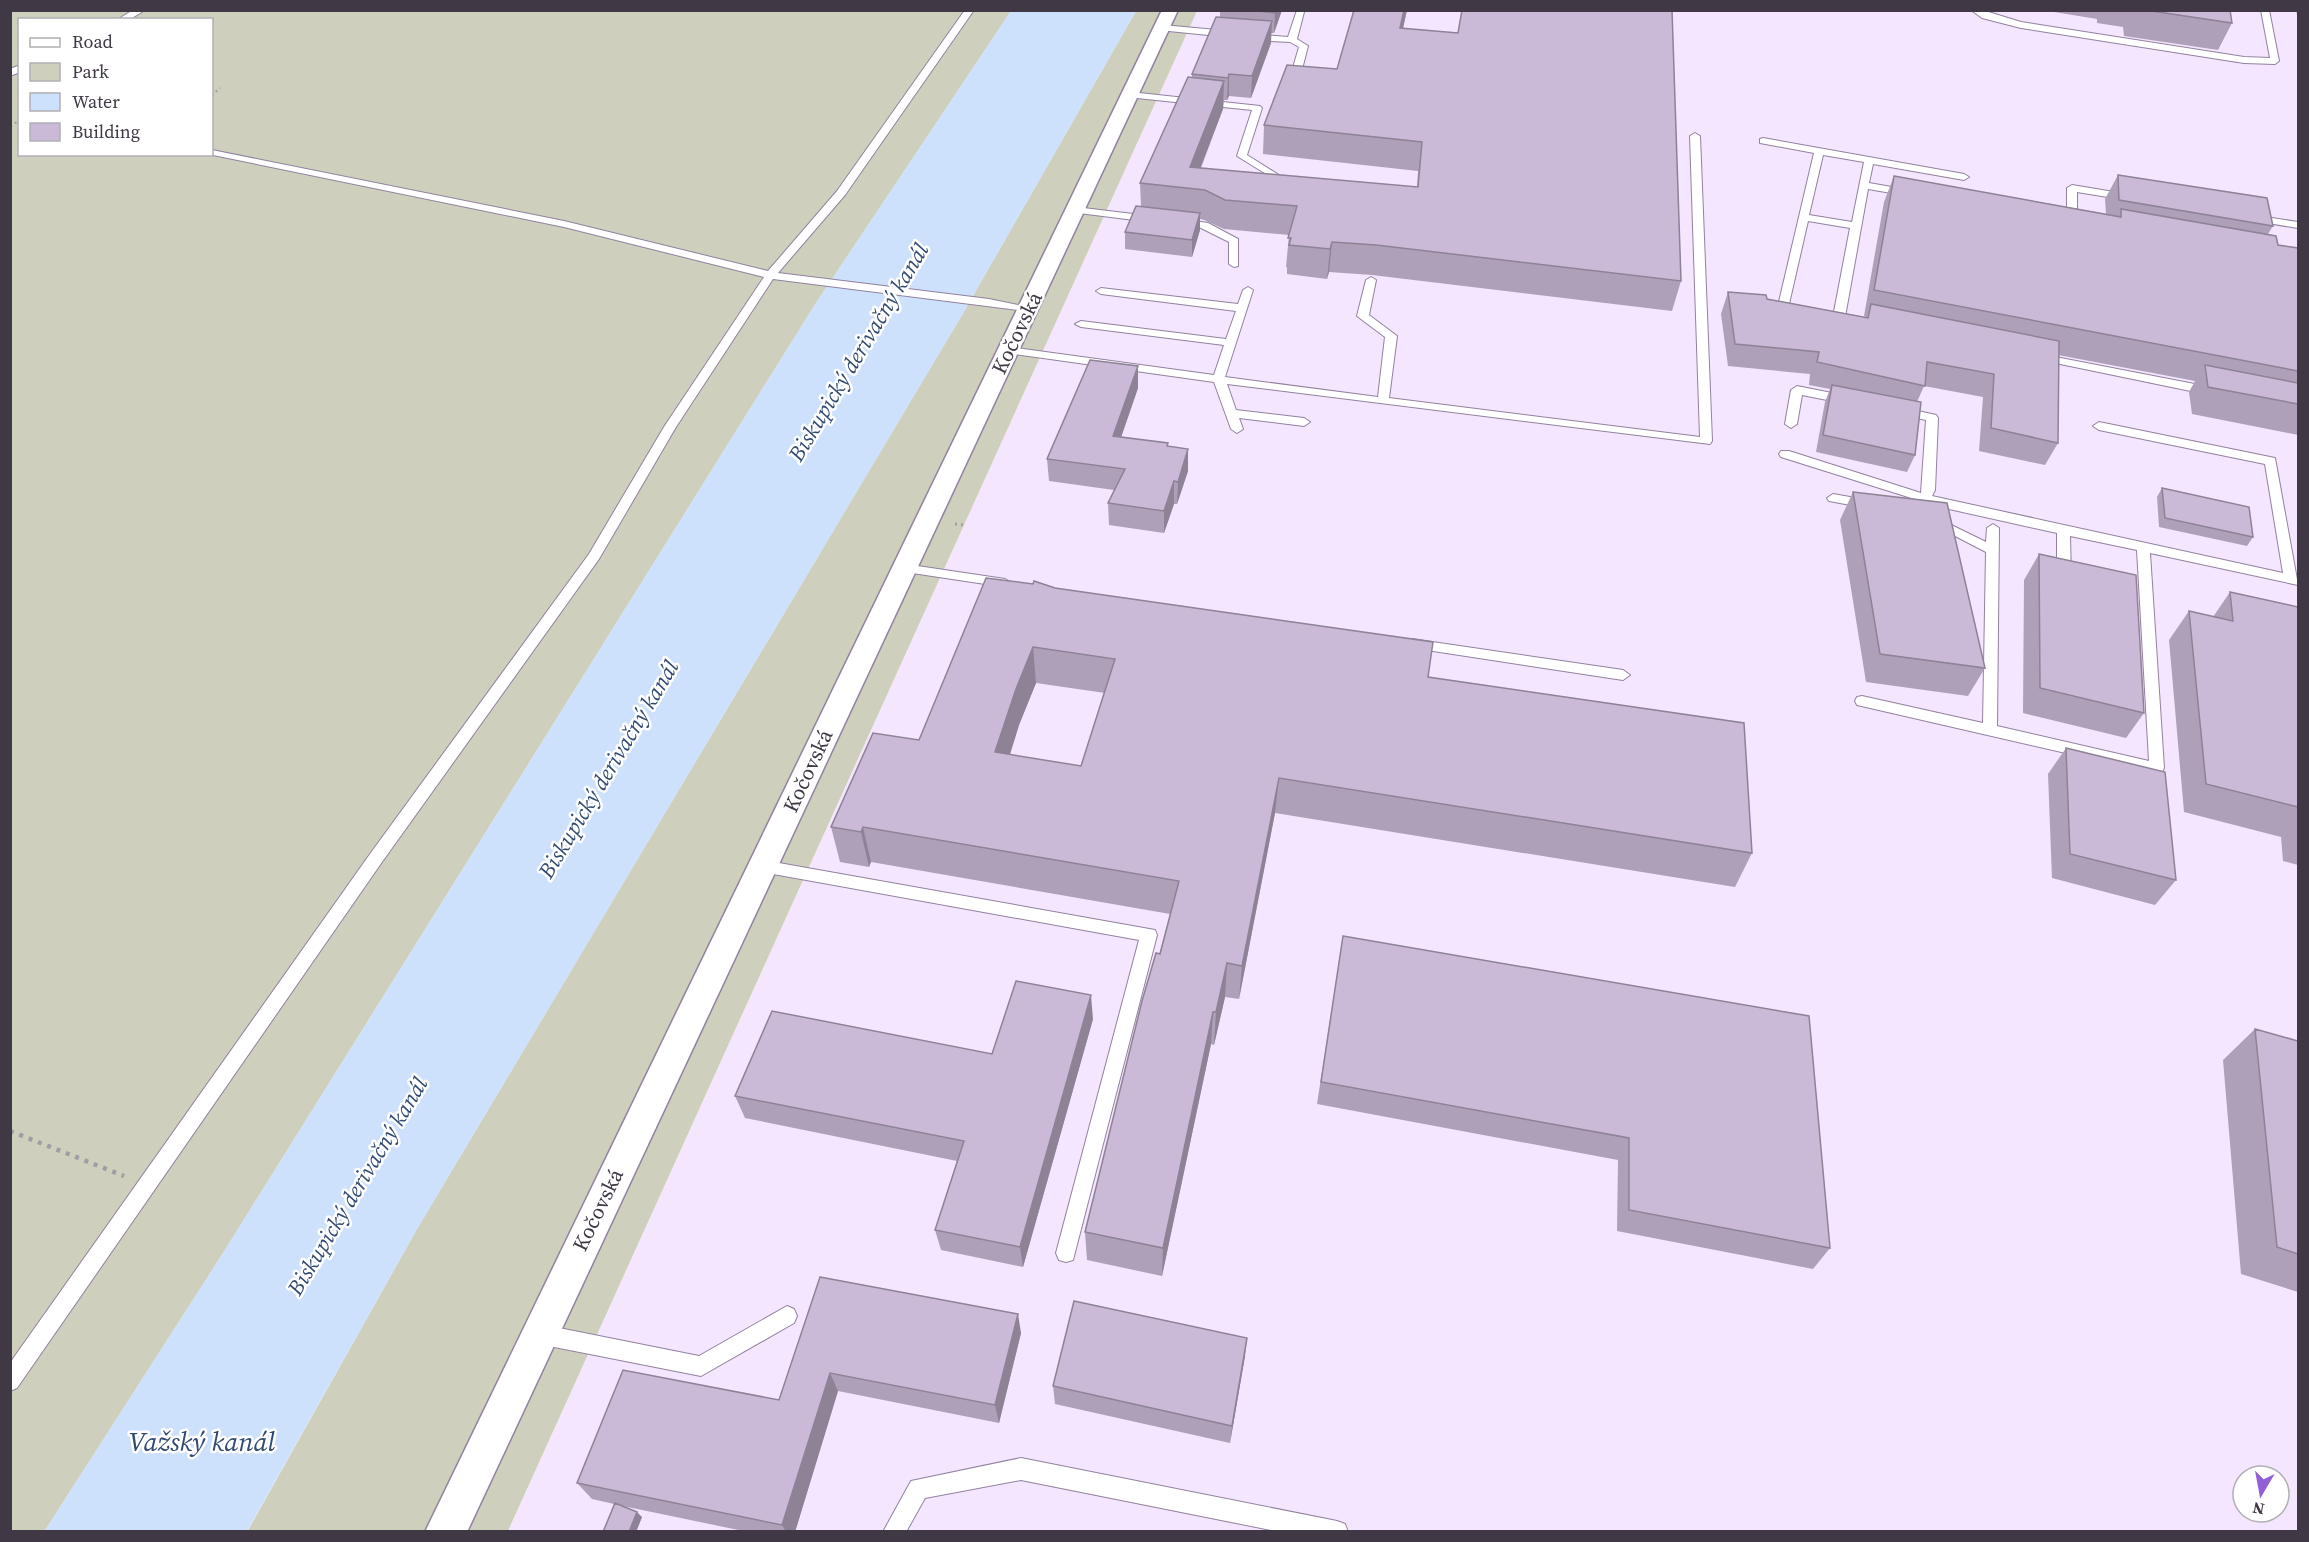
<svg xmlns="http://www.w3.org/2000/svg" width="2309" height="1542" font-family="'Source Serif 4',serif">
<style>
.built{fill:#f4e6ff;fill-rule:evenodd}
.green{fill:#ced0bd;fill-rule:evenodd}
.water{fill:#cde0fc}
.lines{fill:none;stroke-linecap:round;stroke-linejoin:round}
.service-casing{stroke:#92819f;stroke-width:2}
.minor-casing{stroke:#92819f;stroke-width:3}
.path-far2{stroke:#a29ca5;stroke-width:2;stroke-dasharray:2 3;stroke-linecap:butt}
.path-far1{stroke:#a29ca5;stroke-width:3;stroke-dasharray:2 4;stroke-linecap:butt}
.path{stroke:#a29ca5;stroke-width:4.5;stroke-dasharray:4 6;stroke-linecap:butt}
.service{fill:#fff;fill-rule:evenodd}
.minor{fill:#fff;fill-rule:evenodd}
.wall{fill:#aea0b9;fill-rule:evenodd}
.shaded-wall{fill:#8d8296}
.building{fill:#cabad7;stroke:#8d8296;stroke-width:1.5;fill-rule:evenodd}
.labels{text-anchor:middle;stroke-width:5;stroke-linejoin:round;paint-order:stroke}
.street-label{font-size:21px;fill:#403845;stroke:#fff}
.water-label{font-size:22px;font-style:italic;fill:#304b72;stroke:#fff}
.near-water-label{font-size:27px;font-style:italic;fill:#304b72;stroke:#fff}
</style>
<rect width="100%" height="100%" fill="#f8f5fb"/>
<!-- built -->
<path class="built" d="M1197,11H2298V1531L508,1532ZM2243,1476H2279V1512H2243Z"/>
<!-- green -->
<path class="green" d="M10,11H1011L816,303L225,1250L44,1532L10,1531ZM20,20H212V154H20Z
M1136,11H1197L508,1531L247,1532L417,1229L962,315Z"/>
<!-- water -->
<path class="water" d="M1011,11H1136L962,315L417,1229L247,1531L44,1532L225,1250L816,303Z"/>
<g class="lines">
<defs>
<path id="service" d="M133,10H145L129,20H117Z
M965,10H974L845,195L778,273L989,299L1033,308V312L773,279L676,427L599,559L382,862L17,1388L10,1391V1363L370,854L589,554L664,427L764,277L564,227L208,154H212V150L564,221L768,271L837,191Z
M1297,10L1304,12L1297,39L1308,46L1298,85L1293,88L1288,85L1299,47L1290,42L1252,40L1248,37L1252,34L1288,37Z
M1971,10H1982L2021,22L2244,57L2270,58L2261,10H2269L2279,61L2275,64L2244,63L2021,28L1982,18Z
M1162,25L1228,31L1232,34L1228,37L1159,30V26Z
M20,65V72L10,76V69Z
M1130,92L1260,106L1262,108L1247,155L1279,175L1271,177L1237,156L1252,110L1127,97L1125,95Z
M1695,133L1700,136L1712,441L1710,444L1227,384L1236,410L1304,418L1310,422L1304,426L1239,418L1243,429L1237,433L1231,429L1214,382L1008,353L1002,350L1008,347L1214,375L1224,345L1081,327L1075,324L1081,321L1226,339L1236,311L1101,294L1096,291L1101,288L1238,304L1243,290L1248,287L1253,290L1225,377L1378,397L1385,337L1357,316L1366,280L1371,277L1376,280L1369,315L1397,336L1389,398L1700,437L1690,136Z
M1763,138L1964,174L1969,177L1964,180L1873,164L1869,183L1909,190L1914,193L1909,196L1868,189L1845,317L1839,320L1833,317L1850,228L1808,221L1789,304L1803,309L1798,312L1778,306L1814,153L1760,143V139ZM1823,155L1864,162L1852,222L1809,215Z
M2072,185L2126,194L2131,197L2126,200L2077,192V221L2080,224L2075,227L2067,223V188Z
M1075,207L1150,216L1155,219L1150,222L1071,212V208Z
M2253,215L2298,222V228L2249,220L2248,218Z
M1180,219L1208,223L1238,239V266L1234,267L1229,264V242L1201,228L1176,224L1175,222Z
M2040,354L2210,387L2216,391L2210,395L2036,359L2034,357Z
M1797,386L1847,396L1853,400L1847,404L1802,395L1797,424L1791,428L1785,424L1791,390Z
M1900,407L1936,415L1938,418L1935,490L1932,496L2283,573L2265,464L2099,430L2093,426L2099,422L2275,458L2298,585L2150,553L2164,768L2162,772L2157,774L1857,705L1855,701L1857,697L1862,696L1983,723L1986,552L1930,523L1931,520H1941L1986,542L1987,528L1993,524L1999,528L1997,726L2149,761L2137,550L2070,536L2071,578L2064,582L2057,578V533L1940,507L1781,457L1779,454L1781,451H1789L1921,493L1926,420L1896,414V408Z
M1833,494L1867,500L1873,504L1867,508L1829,501L1827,498Z
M904,564L1005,579L1012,583L1005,587L899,571L897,568L899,565Z
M1412,639L1623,670L1630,675L1623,680L1407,647L1405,644L1407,641Z
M762,860L1155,930L1157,935L1073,1260L1066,1262L1059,1260L1056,1253L1139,940L762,872L756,870L754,866L756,862Z
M787,1306L794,1309L797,1316L794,1323L701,1376L539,1344L532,1341L529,1334L532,1327L539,1324L699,1356Z
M1021,1458L1337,1521L1345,1524L1348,1532H1281L1021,1480L925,1498L906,1532H883L911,1481Z"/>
<path id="minor" d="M1162,10H1178L467,1532H425Z"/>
</defs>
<!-- service casing -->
<use href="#service" class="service-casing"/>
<!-- minor casing -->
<use href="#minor" class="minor-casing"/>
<!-- path-far2 -->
<path class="path-far2" d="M212,95L220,88
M10,125L20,121"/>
<!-- path-far1 -->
<path class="path-far1" d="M955,524L964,525"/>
<!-- path -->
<path class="path" d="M10,1131L124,1176"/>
<!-- service -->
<use href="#service" class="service"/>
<!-- minor -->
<use href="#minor" class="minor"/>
</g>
<!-- wall -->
<path class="wall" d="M1220,10H1282L1274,33H1271V43L1251,98L1229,96L1227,100H1224L1223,109L1201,168L1417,187L1418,171L1263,154L1264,125L1337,69L1354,11L1344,10H1407L1403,28L1681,281L1672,311L1372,275L1329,272L1327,279L1287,274V267H1286L1289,235L1224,229L1204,220L1200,219V230L1192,257L1125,249V232L1141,206L1140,183L1192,78V74L1220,17Z
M2042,10H2230L2232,23L2218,50L2124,36L2123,27L2097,23V19Z
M2296,10H2298V21Z
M2118,175L2273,226L2268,234L2278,245L2298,248V435L2192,414L2189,392L2195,381L2058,355V443L2045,465L1979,451L1983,397L1924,386L1917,402L1915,455L1907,472L1816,452L1825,402L1830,389L1809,385L1810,374L1728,366L1721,314L1728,292L1866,317L1864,316L1884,202L1894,176L2106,214L2105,199Z
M1138,388L1121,437L1168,446L1188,471L1177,504H1174L1164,533L1109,525L1108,503L1114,490L1049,481L1047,459Z
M2162,488L2253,537L2247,546L2159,527L2157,497Z
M1853,492L1985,668L1968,696L1866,682L1840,520Z
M2039,554L2144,713L2126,738L2023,713L2024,580Z
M1055,588L1428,677L1752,853L1735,887L1275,813L1239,999L1225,997L1214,1045L1211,1044L1162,1276L1087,1260L1085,1232L1170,914L871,862L869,867L840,862L831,827L919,740ZM1036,683L1105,693L1081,766L1010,755L1019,725Z
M2230,592L2298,607V865L2283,861L2281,837L2184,812L2169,640L2189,611L2213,617Z
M2066,748L2176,880L2155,905L2052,878L2048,774Z
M1343,936L1830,1248L1813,1269L1617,1231L1618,1160L1317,1104Z
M1093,1019L1023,1267L941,1250L935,1230L957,1161L745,1118L735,1096L992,1054Z
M2255,1029L2298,1041V1292L2241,1274L2223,1060Z
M820,1277L1021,1333L999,1423L838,1391L795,1532H748L618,1505L642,1517L636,1532H603L614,1504L592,1499L577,1483L779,1400Z
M1245,1356L1230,1443L1055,1404L1053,1386Z"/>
<!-- shaded-wall -->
<path class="shaded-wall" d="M1276,10H1282L1274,33L1275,13Z
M1404,10H1407L1397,55L1400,28Z
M1272,21L1271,43L1251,98L1252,76Z
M1229,74V96L1227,100L1228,78Z
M1224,81L1223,109L1192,189L1190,167Z
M1200,213V230L1192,257V240Z
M1332,242L1329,272L1327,279L1330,249Z
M1138,366V388L1114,458L1113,436Z
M1188,449V471L1177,504L1178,482Z
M1174,481V504L1164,533V511Z
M1033,647L1036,683L1019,725L999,788L995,752L1016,689Z
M1279,778L1275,813L1239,999L1242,966Z
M863,827L871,862L869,867L861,832Z
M1227,963L1225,997L1214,1045L1216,1012Z
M1091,995L1093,1019L1023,1267L1020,1247Z
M1213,1012L1211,1044L1162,1276L1163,1248Z
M1018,1314L1021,1333L999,1423L995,1405Z
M1247,1338L1245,1356L1230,1443L1232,1426Z
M830,1373L838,1391L795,1532H786L782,1525Z
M637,1512L642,1517L636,1532H629Z"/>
<!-- building -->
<path class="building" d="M1251,10H1276L1275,13Z
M1354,10H1404L1400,28L1458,33L1462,10H1672L1681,281L1376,245L1332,242L1330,249L1289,245L1291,238H1288L1297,206L1225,200L1205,190L1140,183L1188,77L1224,81L1190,167L1418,187L1422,142L1264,125L1287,65L1337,69Z
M2145,10H2230L2232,23Z
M1216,17L1272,21L1252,76L1229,74L1228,78L1192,74Z
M2118,175L2267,198L2273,226L2119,200Z
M1894,176L2121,217V209L2276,236L2278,245L2298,248V371L1874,290Z
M1136,206L1200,213L1192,240L1125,232Z
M1728,292L1766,295L1767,299L1868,318L1871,304L2059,341L2058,443L1991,428L1994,374L1927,362L1925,386L1817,362L1819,352L1735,344Z
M1090,360L1138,366L1113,436L1168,443L1167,446L1188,449L1178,482L1174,481L1164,511L1108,503L1125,469L1047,459Z
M2205,365L2298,383V404L2208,387Z
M1832,385L1921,402L1915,455L1823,435Z
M2162,488L2249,507L2253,537L2165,518Z
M1853,492L1947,503L1985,668L1880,654Z
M2039,554L2136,575L2144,713L2040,688Z
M986,578L1033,584L1034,581L1055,588L1433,642L1428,677L1744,723L1752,853L1279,778L1242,966L1227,963L1216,1012H1213L1163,1248L1085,1232L1142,1001L1156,953L1160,954L1179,881L863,827L861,832L831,827L873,733L919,740ZM1033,647L1115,659L1081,766L995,752L1016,689Z
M2230,592L2298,607V807L2206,784L2189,611L2233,621Z
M2066,748L2165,772L2176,880L2070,854Z
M1343,936L1809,1016L1830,1248L1629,1210V1138L1321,1082Z
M1016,981L1091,995L1020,1247L935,1230L964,1141L735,1096L772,1011L992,1054Z
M2255,1029L2298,1041V1254L2277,1247Z
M820,1277L1018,1314L995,1405L830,1373L782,1525L577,1483L623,1370L779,1400Z
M1074,1301L1247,1338L1232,1426L1053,1386Z
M615,1503L637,1512L629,1532H603Z"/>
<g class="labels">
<!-- street labels -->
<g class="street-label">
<text transform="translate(1017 333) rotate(-64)" y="7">Kočovská</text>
<text transform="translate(808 771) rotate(-65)" y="7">Kočovská</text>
<text transform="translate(598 1210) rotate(-64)" y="7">Kočovská</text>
</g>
<!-- water labels -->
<g class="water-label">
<text transform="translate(858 352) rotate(-59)" y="8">Biskupický derivačný kanál</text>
<text transform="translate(608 769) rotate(-59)" y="8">Biskupický derivačný kanál</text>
<text transform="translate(357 1186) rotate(-59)" y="8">Biskupický derivačný kanál</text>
</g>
<!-- near-water labels -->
<g class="near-water-label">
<text x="202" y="1451">Važský kanál</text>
</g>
</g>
<!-- border -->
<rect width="2309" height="1542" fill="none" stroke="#403845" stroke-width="24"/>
<!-- legend -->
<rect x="18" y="18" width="195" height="138" fill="#ffffff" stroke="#b3afb5" stroke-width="1.5"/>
<rect x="30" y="38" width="30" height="9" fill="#ffffff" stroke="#b3afb5" stroke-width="1.5"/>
<text x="72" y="48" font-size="18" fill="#403845">Road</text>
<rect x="30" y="63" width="30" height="18" fill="#ced0bd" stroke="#b3afb5" stroke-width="1.5"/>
<text x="72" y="78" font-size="18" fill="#403845">Park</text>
<rect x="30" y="93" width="30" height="18" fill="#cde0fc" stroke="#b3afb5" stroke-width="1.5"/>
<text x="72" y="108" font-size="18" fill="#403845">Water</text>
<rect x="30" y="123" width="30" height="18" fill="#cabad7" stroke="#b3afb5" stroke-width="1.5"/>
<text x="72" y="138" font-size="18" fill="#403845">Building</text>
<!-- north arrow -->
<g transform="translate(2261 1494) rotate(190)"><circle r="28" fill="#ffffff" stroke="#b3afb5" stroke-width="1.5"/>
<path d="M0-4.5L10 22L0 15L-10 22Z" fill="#935fd7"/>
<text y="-9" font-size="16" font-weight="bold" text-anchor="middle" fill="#403845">N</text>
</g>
</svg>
